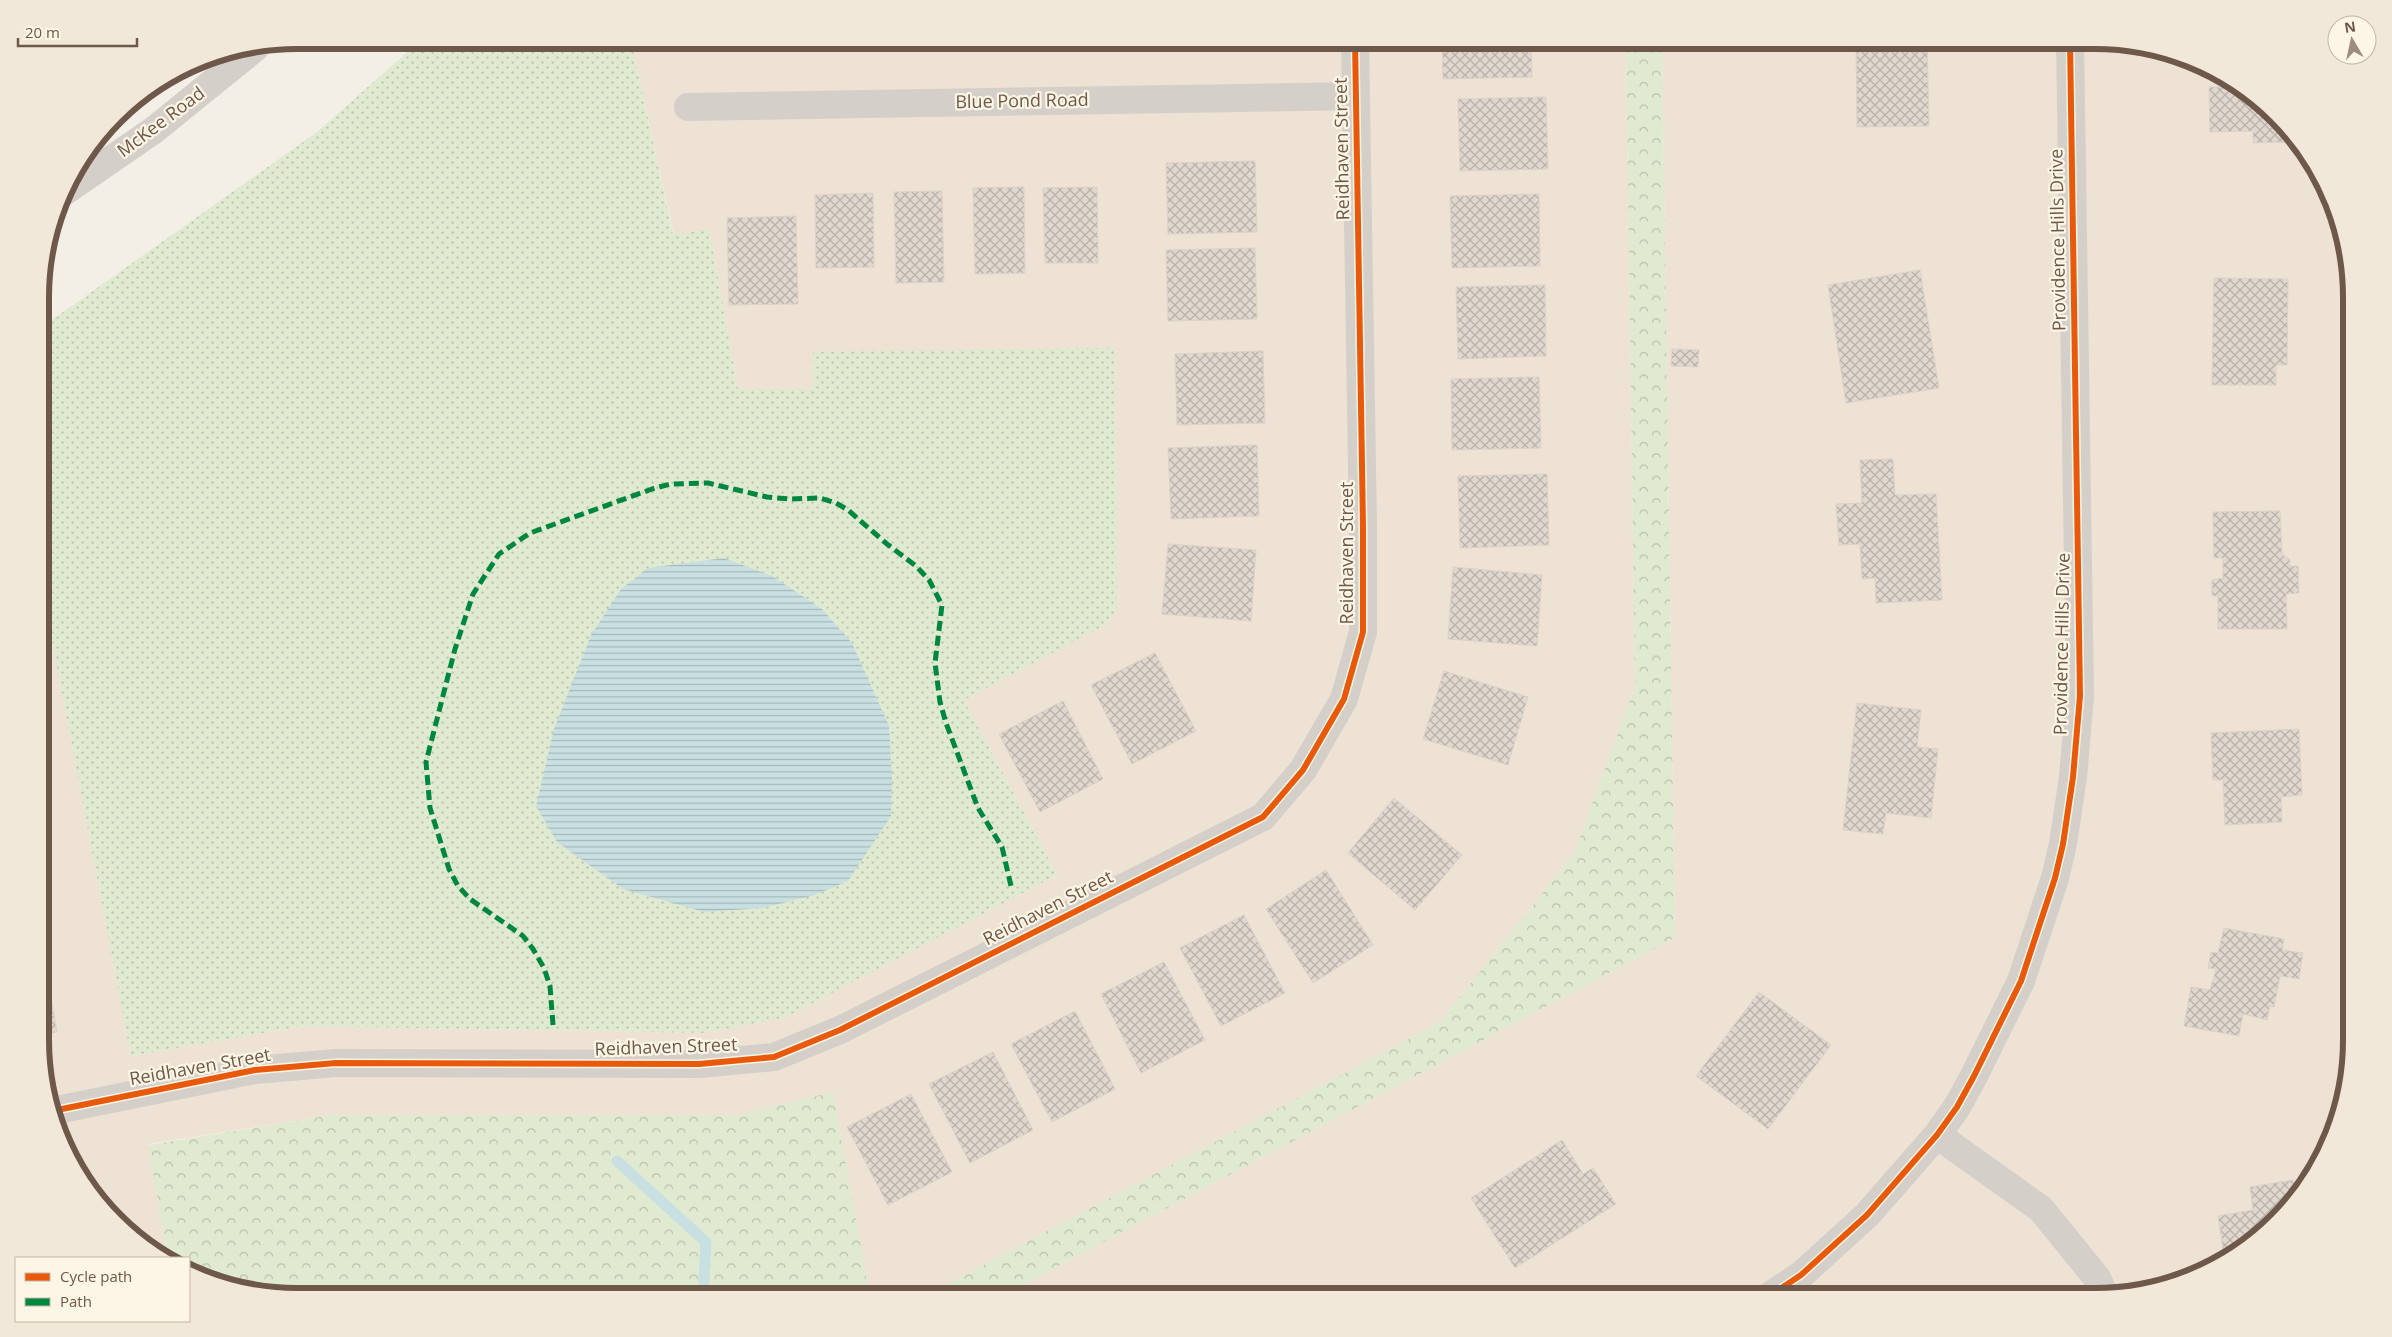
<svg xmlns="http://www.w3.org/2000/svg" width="2392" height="1337" font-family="'Open Sans',sans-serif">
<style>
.residential{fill:#ede2d3}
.grass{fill:url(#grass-dots)}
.forest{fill:url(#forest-crowns)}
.water{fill:url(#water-rules)}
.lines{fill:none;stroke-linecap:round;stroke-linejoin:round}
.stream{stroke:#c9e0e2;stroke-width:11}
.building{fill:url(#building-cross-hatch);stroke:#dcd2c9}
.street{stroke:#d5cfca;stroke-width:28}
.secondary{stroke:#d5cfca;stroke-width:28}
.quiet{stroke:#00873e;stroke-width:5;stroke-dasharray:10 5;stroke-linecap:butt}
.cycleway-casing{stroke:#fdf5e5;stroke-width:9}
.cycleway{stroke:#e8590c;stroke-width:6}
.labels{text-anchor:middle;stroke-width:4.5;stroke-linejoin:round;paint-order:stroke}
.street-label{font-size:18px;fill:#6e584a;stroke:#fdf5e5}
.rim{fill:none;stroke:#6e584a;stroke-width:6}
</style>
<defs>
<pattern id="grass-dots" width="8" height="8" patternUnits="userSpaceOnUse" patternTransform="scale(1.25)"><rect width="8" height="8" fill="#dfead1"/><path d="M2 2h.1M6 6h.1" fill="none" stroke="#b9c0ac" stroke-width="1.8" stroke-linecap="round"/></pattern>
<pattern id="forest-crowns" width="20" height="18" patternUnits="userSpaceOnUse" patternTransform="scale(1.25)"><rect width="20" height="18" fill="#dfead1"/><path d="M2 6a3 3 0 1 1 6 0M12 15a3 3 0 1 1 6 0" fill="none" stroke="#b9c0ac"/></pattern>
<pattern id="water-rules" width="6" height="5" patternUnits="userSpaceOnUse" patternTransform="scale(1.25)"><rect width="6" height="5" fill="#c9e0e2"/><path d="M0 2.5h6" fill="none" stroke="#a7b8b9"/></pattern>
<pattern id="building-cross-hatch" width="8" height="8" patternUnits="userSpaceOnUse" patternTransform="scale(1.25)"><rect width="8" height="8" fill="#e0d7cf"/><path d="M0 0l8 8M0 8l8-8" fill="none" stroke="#bab1aa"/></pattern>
</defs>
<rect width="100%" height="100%" fill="#f4efe6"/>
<!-- residential -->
<path class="residential" d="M631,40H1626L1635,686L1574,854L1439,1023L923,1297H870L833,1092L739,1115H332L148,1144L168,1258H162L127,1233L83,1183L59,1138L42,1074V588L132,1056L303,1026L702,1033L1057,875L964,700L1106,624L813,352L814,389H738L709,230L674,236Z
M1662,40H2096L2162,49L2223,74L2277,115L2309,154L2338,214L2351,280V1057L2343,1107L2318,1168L2277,1222L2224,1262L2178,1283L2112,1296L1000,1297L1675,938Z"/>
<!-- grass -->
<path class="grass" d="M421,40H631L673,235L709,229L738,389H814L813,352L1115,348L1117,608L1107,624L964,700L1057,875L784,1018L702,1033L303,1026L131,1056L42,588V327L317,132Z"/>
<!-- forest -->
<path class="forest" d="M1626,40H1662L1675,938L1000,1297H923L1439,1023L1574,854L1635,686Z
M833,1092L870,1297H296L230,1288L189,1271V1258H168L148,1145L332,1115H739Z"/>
<!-- water -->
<path class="water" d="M724,558L772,576L822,609L852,643L889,726L892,779L891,816L848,881L815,895L763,908L704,912L623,889L557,842L536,806L554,729L591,635L621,589L648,568Z"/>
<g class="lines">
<!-- stream -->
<path class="stream" d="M617,1161L706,1242L703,1297"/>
</g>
<!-- building -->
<path class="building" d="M1442,40H1531L1532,77L1443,79Z
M1856,40H1927L1929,126L1857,127Z
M2220,73L2277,115L2288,129V142L2253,143V131L2210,132L2209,87H2220Z
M1546,97L1548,169L1460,171L1458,99Z
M1255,161L1257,232L1168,234L1166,163Z
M1024,187L1025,273L975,274L973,188Z
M1097,187L1098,263H1045L1043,188Z
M942,191L944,282L896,283L894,192Z
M873,193L874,267L816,268L815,195Z
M1539,194L1540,266L1452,268L1450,196Z
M796,216L798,304L729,305L727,218Z
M1255,248L1257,319L1168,321L1166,250Z
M1920,270L1939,388L1846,403L1828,285Z
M2214,278L2288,279L2287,365H2276V385H2212Z
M1545,285L1546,356L1458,359L1456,287Z
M1672,349L1699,350L1698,367L1671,366Z
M1263,351L1265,423L1177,425L1175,354Z
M1539,377L1541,448L1452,450L1451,379Z
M1257,445L1259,516L1171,519L1168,448Z
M1893,459L1895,495L1936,494L1942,600L1876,603L1875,578L1862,579L1860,544L1839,545L1836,504L1862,503L1860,460Z
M1547,474L1549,545L1460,548L1458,476Z
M2280,511L2282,554L2290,560V566H2298L2299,593L2286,594L2287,629H2218V596H2212V580L2223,578V558H2214L2213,512Z
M1168,544L1256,550L1251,621L1162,614Z
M1453,567L1542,575L1537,646L1448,639Z
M1155,653L1196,731L1132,764L1091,685Z
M1444,671L1528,697L1508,765L1423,739Z
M1063,701L1103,779L1040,812L999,734Z
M1857,703L1921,710L1917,747L1938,749L1931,818L1886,813L1883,834L1843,830Z
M2299,729L2302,795L2281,797L2282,822L2225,825L2223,780H2213L2211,733Z
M1394,798L1462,855L1415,910L1348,853Z
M1326,870L1373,945L1313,983L1266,909Z
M1244,915L1285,993L1221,1026L1180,948Z
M2224,928L2284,939L2282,950L2303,953L2299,979L2280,976L2274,1007L2270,1006L2267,1020L2243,1014L2239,1036L2184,1026L2191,987L2210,990L2216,969L2208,968L2211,952L2218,953Z
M1164,962L1205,1040L1141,1073L1101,994Z
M48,980L57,1032L42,1035V981Z
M1759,992L1831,1045L1768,1129L1696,1076Z
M1075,1011L1115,1089L1052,1122L1011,1044Z
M993,1052L1033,1130L970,1163L929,1084Z
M911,1094L952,1172L888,1205L847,1127Z
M1562,1140L1583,1174L1593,1168L1616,1204L1515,1268L1471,1198Z
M2293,1180L2296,1197L2277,1222L2225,1262L2218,1216L2253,1210L2250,1187Z
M1362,1289L1371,1297H1355Z"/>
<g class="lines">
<!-- street -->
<path class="street" d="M688,107L1356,96
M52,1111L255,1070L336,1063L699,1064L774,1057L840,1030L1263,817L1303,770L1344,699L1363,632V527L1355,40
M1937,1135L2041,1209L2097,1278L2105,1296
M1768,1297L1801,1275L1867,1215L1937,1135L1957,1107L1974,1076L2021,981L2055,878L2063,844L2073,777L2080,696L2070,40"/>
<!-- secondary -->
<path class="secondary" d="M64,192L154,130L255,48"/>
<!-- quiet -->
<path class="quiet" d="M553,1025L550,986L544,968L533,949L523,936L470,899L458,886L449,869L430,808L426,762L455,649L473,594L499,554L530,533L652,489L670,484L708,483L767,497L790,499L820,498L836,503L848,510L887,544L916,566L929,580L942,605L935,663L940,702L946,723L978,808L1002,847L1011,886"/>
<defs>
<path id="cycleway" d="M52,1111L255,1070L336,1063L699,1064L774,1057L840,1030L1263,817L1303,770L1344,699L1363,632V527L1355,40
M1768,1297L1801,1275L1867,1215L1937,1135L1957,1107L1974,1076L2021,981L2055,878L2063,844L2073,777L2080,696L2070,40"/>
</defs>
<!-- cycleway casing -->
<use href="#cycleway" class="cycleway-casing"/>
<!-- cycleway -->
<use href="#cycleway" class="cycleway"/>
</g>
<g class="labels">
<!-- street labels -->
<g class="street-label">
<text transform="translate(1022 101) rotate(-1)" y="6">Blue Pond Road</text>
<text transform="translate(161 122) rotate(-37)" y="6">McKee Road</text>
<text transform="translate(1342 149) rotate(-91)" y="6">Reidhaven Street</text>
<text transform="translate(2058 240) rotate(-91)" y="6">Providence Hills Drive</text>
<text transform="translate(1347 553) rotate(-90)" y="6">Reidhaven Street</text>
<text transform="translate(2062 644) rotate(-89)" y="6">Providence Hills Drive</text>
<text transform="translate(1048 908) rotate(-27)" y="6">Reidhaven Street</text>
<text transform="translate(666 1047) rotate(-2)" y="6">Reidhaven Street</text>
<text transform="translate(200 1067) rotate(-10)" y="6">Reidhaven Street</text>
</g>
</g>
<!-- crop -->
<path d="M0 0H2392V1337H0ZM297 49H2095A248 248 0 0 1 2343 297V1040A248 248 0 0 1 2095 1288H297A248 248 0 0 1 49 1040V297A248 248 0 0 1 297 49Z" fill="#f2e8d9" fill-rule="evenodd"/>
<path class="rim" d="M297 49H2095A248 248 0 0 1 2343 297V1040A248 248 0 0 1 2095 1288H297A248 248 0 0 1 49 1040V297A248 248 0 0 1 297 49Z"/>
<!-- legend -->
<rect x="15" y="1257" width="175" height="65" fill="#fdf5e5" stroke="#c4b6a7"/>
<rect x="25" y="1273" width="25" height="8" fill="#e8590c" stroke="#c4b6a7"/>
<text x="60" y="1282" font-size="15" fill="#6e584a">Cycle path</text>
<rect x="25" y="1298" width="25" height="8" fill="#00873e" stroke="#c4b6a7"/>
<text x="60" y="1307" font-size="15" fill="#6e584a">Path</text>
<!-- north arrow -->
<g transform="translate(2352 40) rotate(351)"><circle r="24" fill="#fdf5e5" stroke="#c4b6a7"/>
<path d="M0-4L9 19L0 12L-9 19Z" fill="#9d8d81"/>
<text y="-8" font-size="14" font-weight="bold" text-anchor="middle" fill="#6e584a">N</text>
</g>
<!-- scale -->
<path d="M18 38v8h119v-8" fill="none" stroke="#6e584a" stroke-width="2.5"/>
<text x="25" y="38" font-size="15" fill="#6e584a" stroke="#fdf5e5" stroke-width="4" paint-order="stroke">20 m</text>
</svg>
